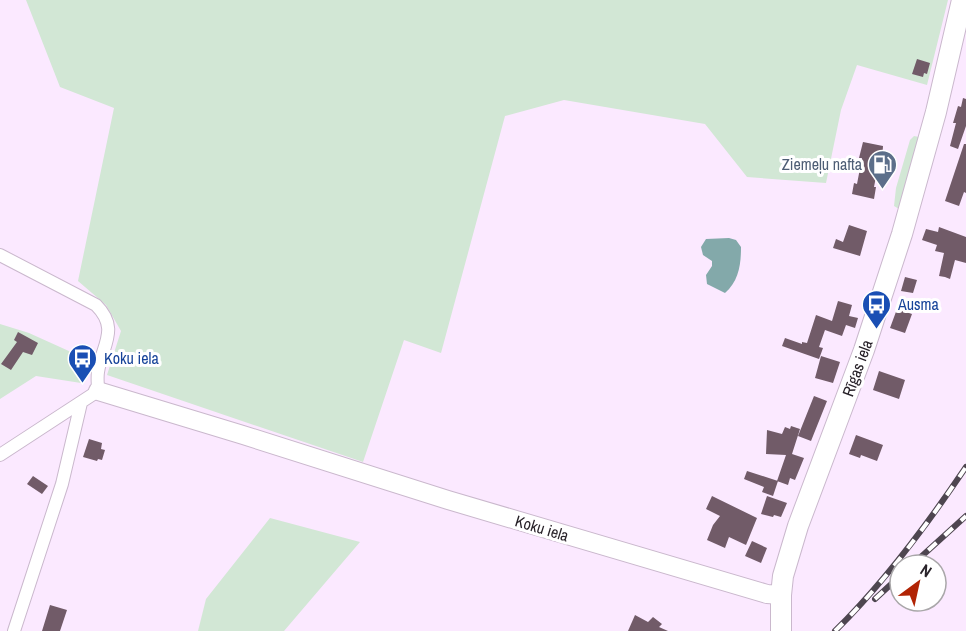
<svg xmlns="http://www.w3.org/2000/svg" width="966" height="631" font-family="'Archivo Narrow',sans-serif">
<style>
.green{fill:#d2e7d5}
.water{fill:#83a9aa}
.building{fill:#715b68}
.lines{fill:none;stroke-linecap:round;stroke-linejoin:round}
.street-casing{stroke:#cab8cd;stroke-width:14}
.secondary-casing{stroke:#cab8cd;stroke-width:20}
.primary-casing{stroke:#cab8cd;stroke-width:22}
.street{stroke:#fff;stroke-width:12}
.secondary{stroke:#fff;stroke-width:18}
.primary{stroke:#fff;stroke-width:20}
.rail-casing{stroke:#4e4650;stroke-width:6}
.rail{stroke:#fff;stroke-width:4;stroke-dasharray:11;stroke-linecap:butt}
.labels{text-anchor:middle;stroke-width:6;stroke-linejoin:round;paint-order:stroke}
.service-label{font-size:16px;fill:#4e5e75;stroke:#fff;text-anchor:end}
.transit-label{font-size:16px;fill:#164399;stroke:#fff;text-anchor:start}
.street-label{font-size:16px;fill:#282229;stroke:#fff}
</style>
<rect width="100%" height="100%" fill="#fbe9ff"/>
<!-- green -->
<path class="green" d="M26,0H948L927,85L857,65L841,110L826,183L747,177L705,124L564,100L505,116L441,353L404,340L363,462L107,375L121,331L106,305L78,281L114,108L60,87Z
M914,136L919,137L899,209L894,206L896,188L910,140Z
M0,324L29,333L91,361L81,383L36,376L0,399Z
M270,518L360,542L284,631H198L206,599Z"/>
<!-- water -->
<path class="water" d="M729,238L736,240L741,247C741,264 739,281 725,293L707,284L706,275L712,266V261L703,255L701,247L706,239Z"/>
<!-- building -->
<path class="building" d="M917,59L930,63L927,74L924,73L923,77L912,74Z
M963,98L966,99V126L958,149L950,146L956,123H953L958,106L961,107Z
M863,142L883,146L882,161H879L874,187H876L874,199L852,194L854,183L857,184L862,158H859Z
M964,144H966V193L964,192L959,206L945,201Z
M849,225L867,231L860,256L833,248L836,239L843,242Z
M939,227L966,237V263L955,260L950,279L945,277L939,276L944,253L935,251L937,245L922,240L926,229L938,232Z
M905,277L917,280L913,293L901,291Z
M838,301L852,305L849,316L858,318L855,328L846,325L842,336L825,330L819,347L823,348L819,359L782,346L785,338L802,344V342L807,343L816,315L832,321Z
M897,309L912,314L905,333L890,328Z
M18,332L38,343L32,355L23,352L11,370L1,364L17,342L14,340Z
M821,356L840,362L833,383L815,378Z
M879,371L905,380L899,399L873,390Z
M814,396L827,401L811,441L798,436Z
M791,426L800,429L792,454L804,458L795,480L790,478L788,485L777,481L786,455L766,454L767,430L782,434L785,427L790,429Z
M856,435L883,445L877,461L861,455L860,458L849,454Z
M89,439L102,443L101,449L105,450L102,460L98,459L97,461L83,457Z
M747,471L778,481L773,496L762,492L764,487L744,479Z
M33,476L48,486L42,494L27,484Z
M712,496L757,518L746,545L729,537L725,548L707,540L713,525L720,516L706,509Z
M767,496L787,503L781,517L774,515L773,517L761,514Z
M752,541L767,548L761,563L745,556Z
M50,605L67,610L60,631H42Z
M635,615L648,622L653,617L662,624L659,627L668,631H628Z"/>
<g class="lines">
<defs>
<path id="street" d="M0,255L96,305C120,329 102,345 98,372C97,378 98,384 98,391L0,455
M14,631L62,484L81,403"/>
<path id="secondary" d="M98,391L243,435L448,500L767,594L781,595"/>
<path id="primary" d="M781,631V595L783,576L798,526L864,350L902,234L936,112L962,0"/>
</defs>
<!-- street casing -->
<use href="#street" class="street-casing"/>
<!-- secondary casing -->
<use href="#secondary" class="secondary-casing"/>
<!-- primary casing -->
<use href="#primary" class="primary-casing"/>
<!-- street -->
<use href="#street" class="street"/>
<!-- secondary -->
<use href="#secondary" class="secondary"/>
<!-- primary -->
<use href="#primary" class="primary"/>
<defs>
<path id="rail" d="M912,565L966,516
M875,599L900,576
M835,631C885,582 927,525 966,467"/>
</defs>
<!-- rail casing -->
<use href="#rail" class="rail-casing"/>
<!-- rail -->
<use href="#rail" class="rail"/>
</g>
<!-- icons -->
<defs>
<symbol id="fuel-pin" viewBox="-11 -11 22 30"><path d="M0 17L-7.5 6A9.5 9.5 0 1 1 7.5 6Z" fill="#5c6f8a" stroke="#fff"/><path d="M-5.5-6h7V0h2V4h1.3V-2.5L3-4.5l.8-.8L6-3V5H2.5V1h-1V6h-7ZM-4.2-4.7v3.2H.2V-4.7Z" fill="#fff"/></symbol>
<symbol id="bus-pin" viewBox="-11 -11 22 30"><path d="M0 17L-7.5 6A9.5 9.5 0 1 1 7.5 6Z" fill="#1a4fb4" stroke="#fff"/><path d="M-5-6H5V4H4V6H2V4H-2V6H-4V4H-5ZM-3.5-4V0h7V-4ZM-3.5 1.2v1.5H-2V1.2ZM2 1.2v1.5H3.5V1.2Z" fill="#fff"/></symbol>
</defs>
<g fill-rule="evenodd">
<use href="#fuel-pin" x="866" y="148" width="33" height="45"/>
<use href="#bus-pin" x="860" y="288" width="33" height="45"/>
<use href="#bus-pin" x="66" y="342" width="33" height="45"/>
</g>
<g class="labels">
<!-- service labels -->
<g class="service-label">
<text x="862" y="170">Ziemeļu nafta</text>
</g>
<!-- transit labels -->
<g class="transit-label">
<text x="898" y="310">Ausma</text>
<text x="104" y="364">Koku iela</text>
</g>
<!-- street labels -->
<g class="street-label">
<text transform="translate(857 368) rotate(-70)" y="6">Rīgas iela</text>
<text transform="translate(542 528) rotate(17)" y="6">Koku iela</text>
</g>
</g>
<!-- north arrow -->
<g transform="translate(918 583) rotate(33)"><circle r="28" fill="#ffffff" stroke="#a9a7a9" stroke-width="1.5"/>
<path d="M0-4.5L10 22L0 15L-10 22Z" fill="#b12405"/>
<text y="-9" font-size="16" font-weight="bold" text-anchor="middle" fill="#282229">N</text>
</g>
</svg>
